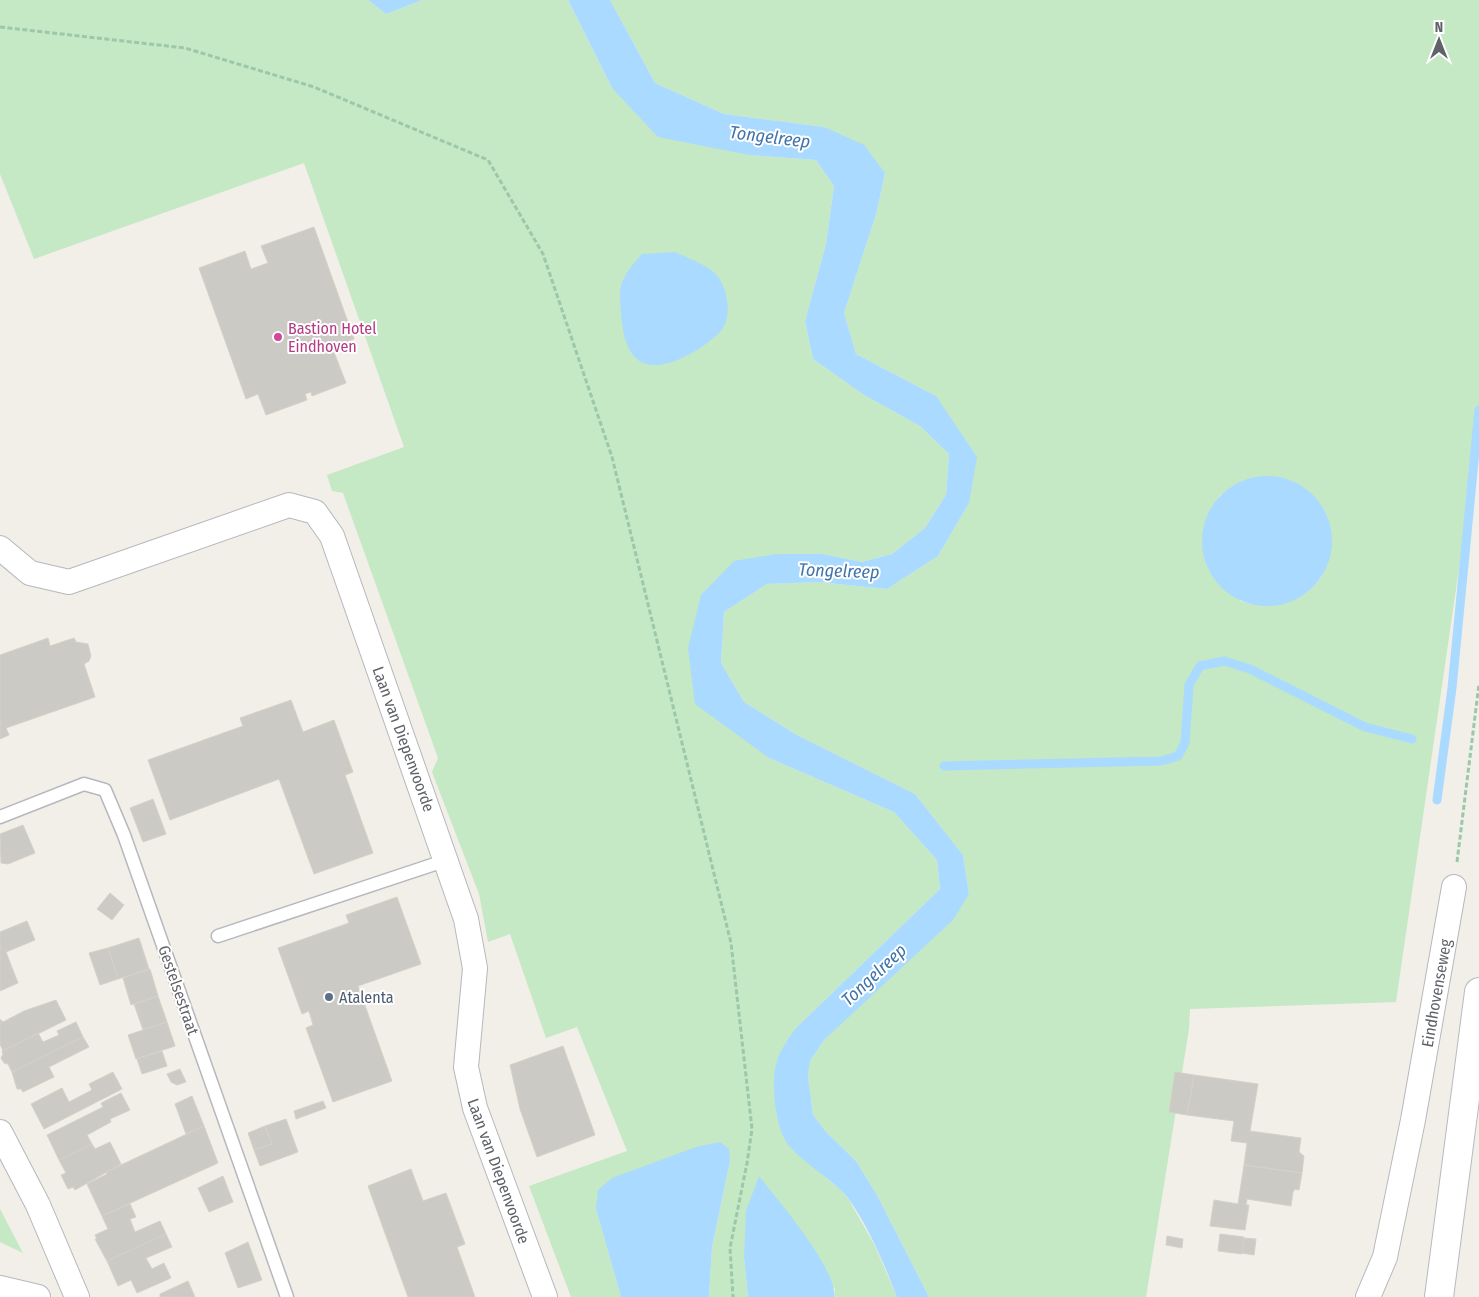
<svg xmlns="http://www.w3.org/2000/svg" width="1479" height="1297" font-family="'Fira Sans Condensed',sans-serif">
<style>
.green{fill:#c5e8c5;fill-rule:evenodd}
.water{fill:#aadaff}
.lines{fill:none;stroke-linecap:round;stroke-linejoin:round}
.stream{stroke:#aadaff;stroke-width:9}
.building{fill:#cccac5;stroke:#d6d1c6}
.service-casing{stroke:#b5b8bc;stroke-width:15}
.minor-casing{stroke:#b5b8bc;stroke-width:26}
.secondary-casing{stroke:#b6babf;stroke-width:30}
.path{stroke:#9cc7a9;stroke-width:3;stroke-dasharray:5 2.5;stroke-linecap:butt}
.service{stroke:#fff;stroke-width:12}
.minor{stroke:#fff;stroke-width:24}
.secondary{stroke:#fff;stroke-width:28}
.hotel-dot{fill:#d1479c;stroke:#fff;stroke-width:2}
.service-dot{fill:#5c6f8a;stroke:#fff;stroke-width:2}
.labels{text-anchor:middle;stroke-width:4;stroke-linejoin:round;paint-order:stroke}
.hotel-label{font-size:16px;fill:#b23c85;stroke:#fff;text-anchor:start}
.street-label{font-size:16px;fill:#5f6368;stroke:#fff}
.service-label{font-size:16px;fill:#4e5e75;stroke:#fff;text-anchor:start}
.water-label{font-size:18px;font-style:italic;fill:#4174aa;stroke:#fff}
</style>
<rect width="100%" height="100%" fill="#f1efe8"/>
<!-- green -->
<path class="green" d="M0,0H368L386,14L422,0H568L612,88L749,155L816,160L834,186L826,244L805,321L813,359L864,395L920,426L949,454L946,495L925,528L892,554L862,562L823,554H777L688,648L769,758L894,812L937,860L940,889L796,1028L776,1064V1112L792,1149L840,1189L849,1200L874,1244L897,1297H834L835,1288L744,1258L748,1297H709L712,1247L730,1161L596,1209L621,1297H571L529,1186L627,1151L577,1027L546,1038L510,934L488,942L479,894L432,772L438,758L343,493L332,491L327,475L404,447L304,163L34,259L0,174Z
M610,0H1479V431L1396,1002L1190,1009L1189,1029L1146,1297H929L877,1195L856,1161L827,1133L813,1115L808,1076L810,1061L824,1040L969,894L963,855L915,794L797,735L744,702L721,663L724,612L767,584L818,582L887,589L938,556L969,503L936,396L856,354L844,313L877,211L885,173L824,127L724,114L655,83ZM1245,480L1325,511C1348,572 1302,619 1240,601L1219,496L1231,487Z
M0,1209L23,1253L0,1242Z"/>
<!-- water -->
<path class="water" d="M368,0H422L386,14Z
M568,0H610L655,83L724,114L824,127L864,145L885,173L877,211L844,313L856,354L936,396L977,457L969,503L938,556L887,589L818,582L767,584L724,612L721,663L744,702L797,735L915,794L963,855L969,894L953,920L824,1040L810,1061L808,1076L813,1115L827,1133L856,1161L877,1195L929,1297H897C884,1264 869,1227 848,1198C832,1178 808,1167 791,1148C775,1132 770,1082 777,1061C781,1049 788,1039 796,1028L940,889L937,860L894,812L769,758L695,704L688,648L701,595L734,561L777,554H823L862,562L892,554L925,528L946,495L949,454L920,426L864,395L813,359L805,321L826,244L834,186L816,160L749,155L658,137L612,88Z
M675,252C689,259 713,266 720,280C728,293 731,315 723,328C716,338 701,348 690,354C653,374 627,369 622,322C618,286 618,281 642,254Z
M1202 541a65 65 0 1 1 130 0a65 65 0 1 1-130 0Z
M720,1142L729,1149L730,1161L712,1247L709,1297H621L596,1209L598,1190L612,1178L696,1147Z
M759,1176C777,1199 838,1270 834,1297H748L744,1258L746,1211Z"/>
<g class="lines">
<!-- stream -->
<path class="stream" d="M944,766L1161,761L1178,756L1185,743L1189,685L1200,666L1224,661L1250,669L1365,727L1412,739
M1437,800L1452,688L1479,410"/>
</g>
<!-- building -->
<path class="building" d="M314,227L354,339L332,347L346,383L312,396L311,392L305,394L307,400L266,415L258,394L246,399L199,268L245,251L251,269L268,263L261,246Z
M48,638L50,646L74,638L76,642L88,644L91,656L89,661L84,664L95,697L6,728L9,735L0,739V655Z
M291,700L303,732L334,720L353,772L345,775L373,853L314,874L279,779L170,820L148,760L243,726L240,718Z
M153,799L166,834L143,842L130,808Z
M23,825L35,853L8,864L1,863L0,834Z
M110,893L124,905L112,920L97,909Z
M397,897L421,964L358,986L392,1081L333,1102L306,1028L313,1025L309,1011L302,1014L278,948L349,923L346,915Z
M27,921L35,940L6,952L18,983L0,991V932Z
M139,938L149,969L118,979L108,948Z
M108,948L118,979L100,985L89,953Z
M150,969L158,996L131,1005L123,978Z
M158,996L167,1022L143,1030L134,1004Z
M56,1000L66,1020L3,1051L0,1044V1019L3,1022L24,1011Z
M76,1022L83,1037L12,1072L8,1064L4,1063L1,1058L3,1054L2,1051L38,1033L43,1042L59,1035L57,1031Z
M167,1022L175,1046L136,1059L128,1035Z
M83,1037L89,1047L49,1067L54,1077L23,1092L21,1089H17L12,1072Z
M563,1046L595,1135L537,1157L520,1109L510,1065Z
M162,1051L167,1066L142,1074L137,1059Z
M180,1069L186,1082L177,1085L171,1082L167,1074Z
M113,1072L122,1089L44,1129L31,1104L62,1088L69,1102L92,1090L89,1084Z
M1175,1072L1194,1075L1187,1115L1169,1112Z
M1194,1075L1258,1084L1250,1131L1301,1138L1299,1152L1304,1156L1302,1173L1244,1165L1247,1143L1231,1141L1234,1121L1187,1115Z
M121,1093L130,1110L110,1119L111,1122L87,1135L92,1144L59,1160L47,1135L103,1107L101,1103Z
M192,1096L204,1126L186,1134L175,1104Z
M323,1101L326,1108L296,1119L294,1111Z
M286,1119L298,1152L260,1166L254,1150L272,1144L265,1126Z
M204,1126L218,1163L102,1216L87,1184L107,1174L106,1172Z
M265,1126L272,1144L254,1150L248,1133Z
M110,1142L121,1164L75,1190L73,1187L68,1189L61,1175L66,1173L59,1160L92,1144L95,1149Z
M1244,1165L1302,1173L1299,1190L1295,1189L1293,1192L1291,1206L1247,1199L1246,1205H1249L1245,1230L1210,1226L1214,1200L1238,1204Z
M411,1169L423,1201L446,1193L465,1244L457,1247L475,1297H408L368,1186Z
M223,1176L233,1202L209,1212L198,1188Z
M130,1204L136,1217L130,1219L135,1232L160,1221L166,1234L107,1261L95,1239H97L95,1235L108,1229L102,1216Z
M166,1234L172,1247L146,1258L152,1269L164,1263L171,1278L137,1293L131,1280L118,1286L107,1261Z
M1220,1234L1244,1237L1242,1254L1218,1251Z
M1167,1236L1183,1239L1182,1248L1166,1245Z
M1244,1238L1256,1239L1254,1255L1242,1253Z
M248,1242L262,1280L238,1288L225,1253Z
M188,1281L195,1297H160V1294Z"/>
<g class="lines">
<defs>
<path id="service" d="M0,817L84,784L105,790L124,835L287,1297
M218,936L447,860"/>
<path id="minor" d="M0,548L30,573L69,582L289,505L315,512L332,536L466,919L475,968L466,1067L475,1108L545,1297
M0,1132L38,1205L77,1297
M0,1288L38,1297
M1368,1297L1385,1257L1413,1120L1454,887"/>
<path id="secondary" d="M1439,1297L1479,992"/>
</defs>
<!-- service casing -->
<use href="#service" class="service-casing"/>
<!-- minor casing -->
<use href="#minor" class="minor-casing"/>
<!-- secondary casing -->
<use href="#secondary" class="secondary-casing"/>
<!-- path -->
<path class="path" d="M0,27L185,48L314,87L488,160L543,254L612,457L731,943L752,1129L747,1163L730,1248L733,1297
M1457,862L1479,684"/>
<!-- service -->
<use href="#service" class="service"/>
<!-- minor -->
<use href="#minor" class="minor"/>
<!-- secondary -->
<use href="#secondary" class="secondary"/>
</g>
<!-- markers -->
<circle class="hotel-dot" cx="278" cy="337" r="5"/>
<circle class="service-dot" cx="329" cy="997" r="5"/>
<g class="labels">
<!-- hotel labels -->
<g class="hotel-label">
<text x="288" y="334">Bastion Hotel<tspan x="288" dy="18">Eindhoven</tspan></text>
</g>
<!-- street labels -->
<g class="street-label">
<text transform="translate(404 739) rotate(70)" y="6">Laan van Diepenvoorde</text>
<text transform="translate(179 990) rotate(71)" y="6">Gestelsestraat</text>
<text transform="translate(1436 993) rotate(-80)" y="6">Eindhovenseweg</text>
<text transform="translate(499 1171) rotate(70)" y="6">Laan van Diepenvoorde</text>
</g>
<!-- service labels -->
<g class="service-label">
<text x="339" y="1003">Atalenta</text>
</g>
<!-- water labels -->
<g class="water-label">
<text transform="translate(770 137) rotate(7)" y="6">Tongelreep</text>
<text transform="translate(839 571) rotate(2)" y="6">Tongelreep</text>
<text transform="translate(874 975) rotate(-43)" y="6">Tongelreep</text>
</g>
</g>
<!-- north arrow -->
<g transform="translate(1439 40)" stroke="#ffffff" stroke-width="4" paint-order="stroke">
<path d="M0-4L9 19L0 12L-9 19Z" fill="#5f6368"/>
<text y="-8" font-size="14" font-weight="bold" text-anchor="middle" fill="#5f6368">N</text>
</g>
</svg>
